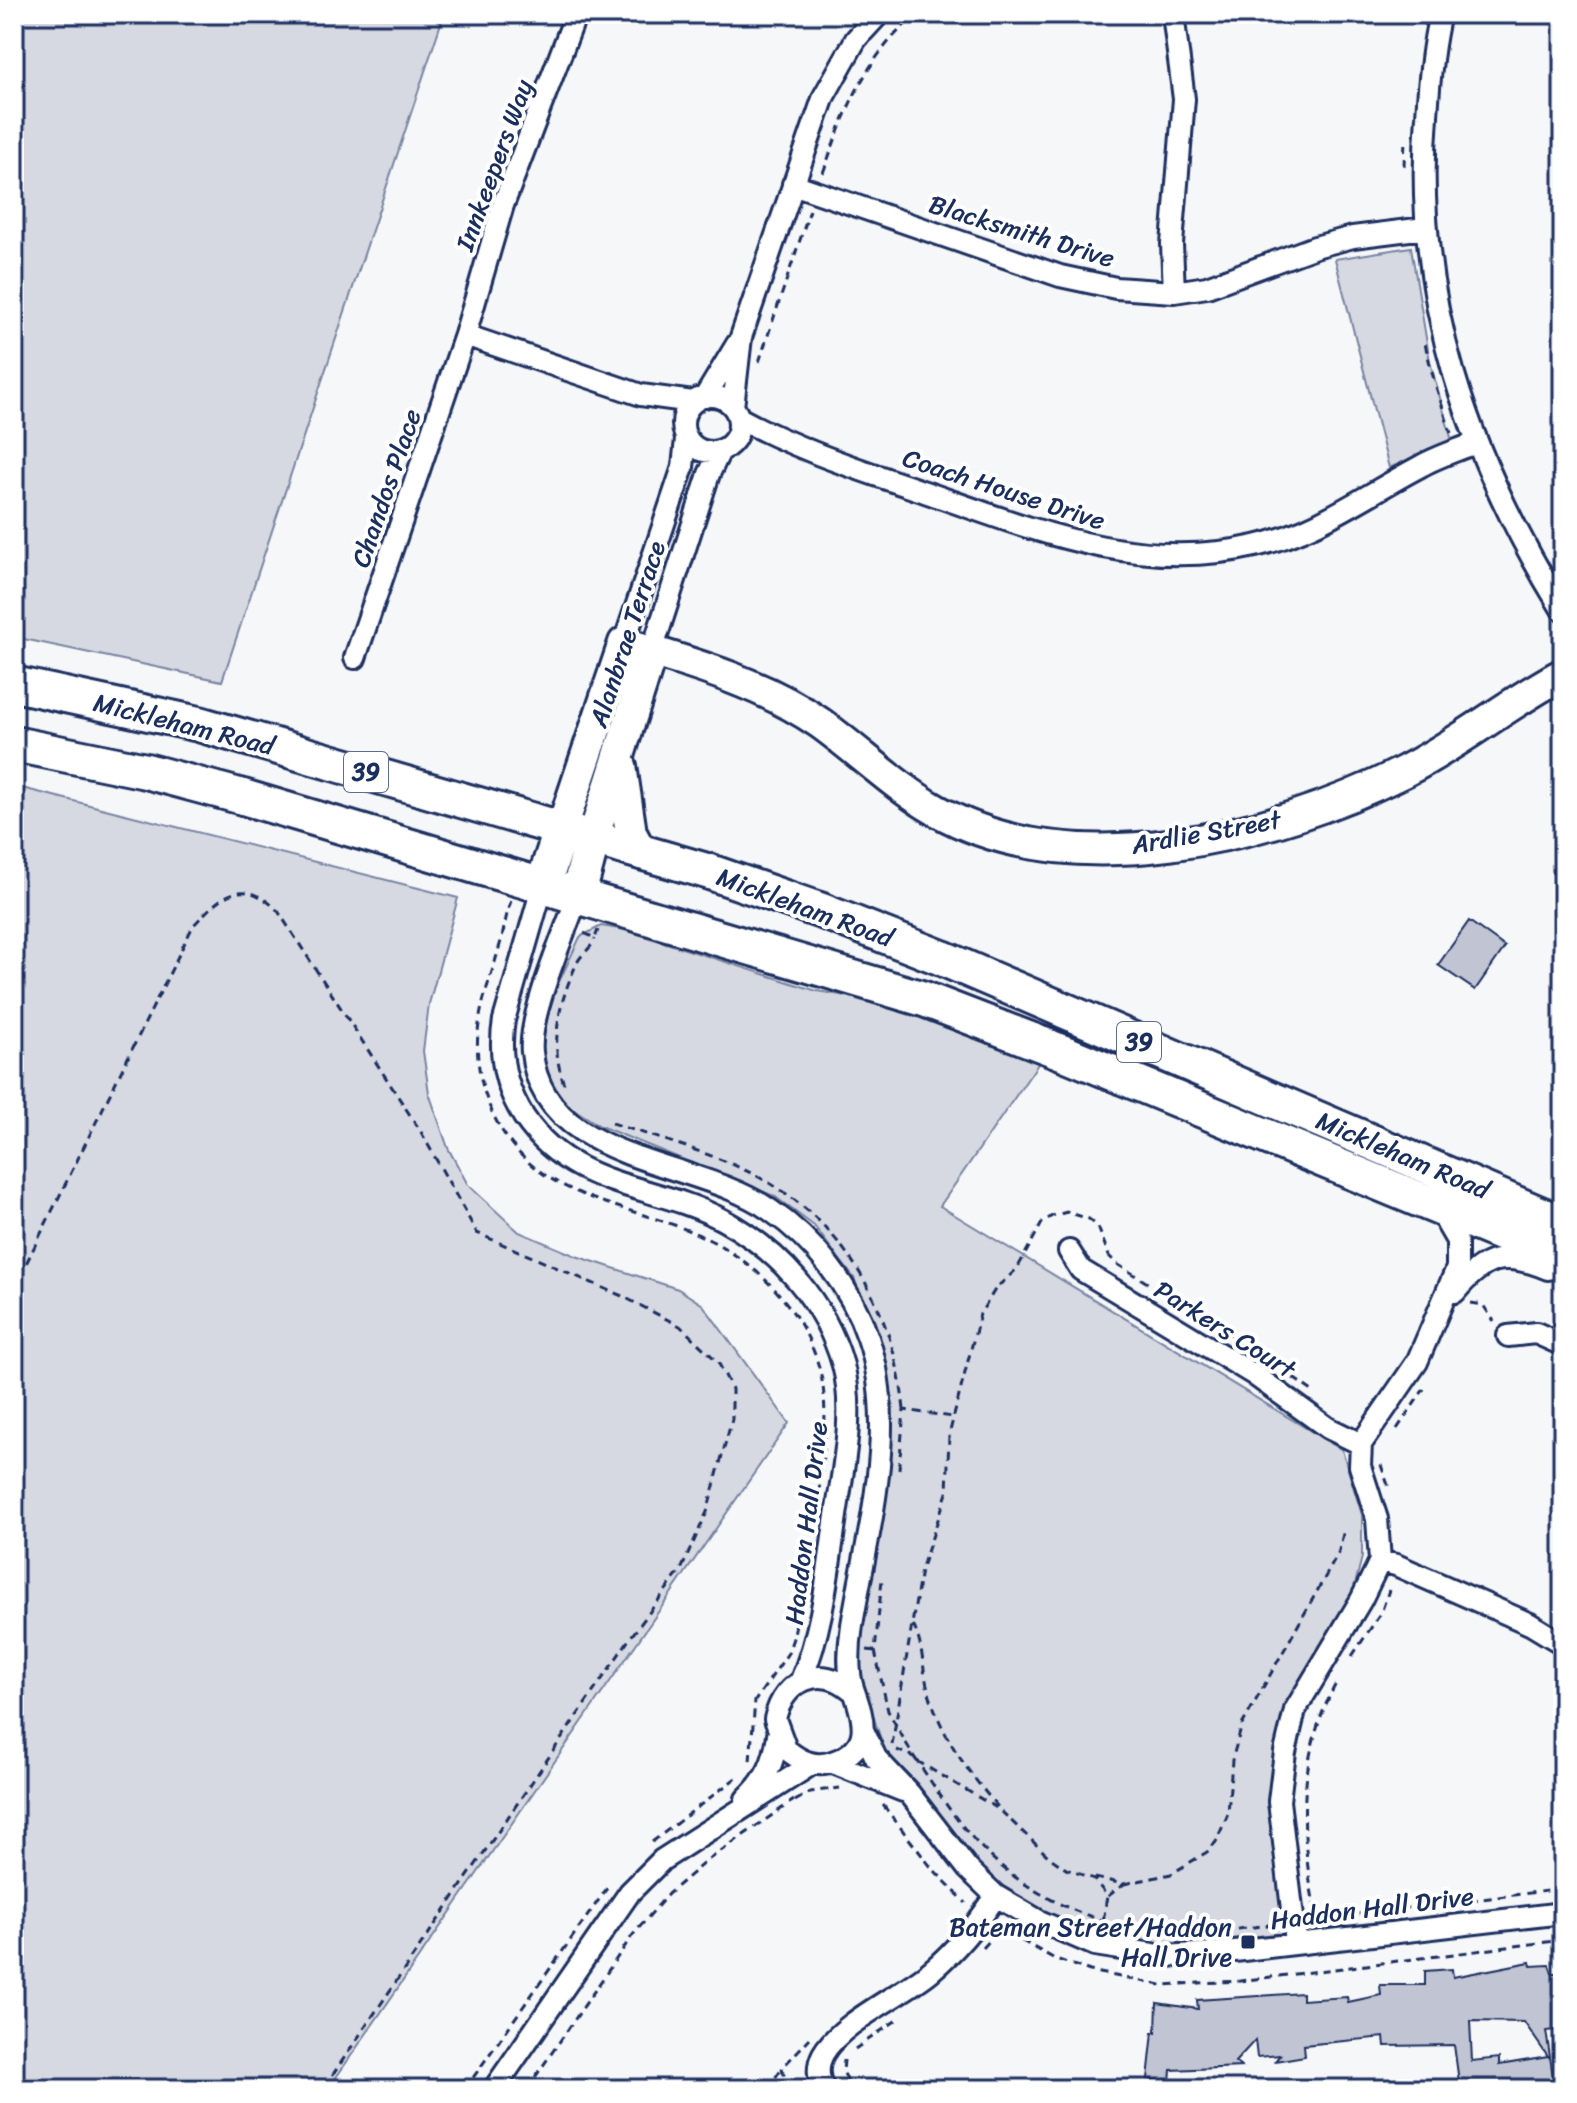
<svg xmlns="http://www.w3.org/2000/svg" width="1577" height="2103" font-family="Sriracha,sans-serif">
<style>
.green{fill:#d6d9e2;stroke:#7884a0;stroke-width:2}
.building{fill:#c0c4d3;stroke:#1b2f5e;stroke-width:2;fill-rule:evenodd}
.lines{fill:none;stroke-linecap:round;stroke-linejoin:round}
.street-casing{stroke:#1b2f5e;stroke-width:26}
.secondary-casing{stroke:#1b2f5e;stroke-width:36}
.primary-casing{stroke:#1b2f5e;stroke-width:40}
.path{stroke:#1b2f5e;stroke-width:3;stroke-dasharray:8 6;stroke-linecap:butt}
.street{stroke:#fff;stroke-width:20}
.secondary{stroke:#fff;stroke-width:30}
.primary{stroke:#fff;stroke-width:34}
.poi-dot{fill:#1b2f5e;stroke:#fff;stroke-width:3}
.labels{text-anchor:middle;stroke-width:8;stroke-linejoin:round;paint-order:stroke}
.shield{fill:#fff;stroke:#5f6d8e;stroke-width:2}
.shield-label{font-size:24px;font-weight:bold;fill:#1b2f5e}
.street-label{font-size:26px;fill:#1b2f5e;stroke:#fff}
.poi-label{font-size:26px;fill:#1b2f5e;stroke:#fff;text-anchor:end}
</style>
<rect width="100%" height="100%" fill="#f6f7f9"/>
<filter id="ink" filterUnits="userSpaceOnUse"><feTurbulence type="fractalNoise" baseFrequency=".0125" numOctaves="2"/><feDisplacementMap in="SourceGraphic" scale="16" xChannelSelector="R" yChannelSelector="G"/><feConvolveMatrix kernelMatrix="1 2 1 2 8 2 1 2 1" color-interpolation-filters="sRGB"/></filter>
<g filter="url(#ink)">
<!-- green -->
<path class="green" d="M14,14H444L222,681L14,637Z
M1411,247L1430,362L1452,441L1389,468L1335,259Z
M14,786L458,898L429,1004L423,1051L429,1093L448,1148L468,1185L519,1232L576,1256L678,1289L703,1305L789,1423L328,2089H14Z
M601,926L625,930L817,991L912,1007L1040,1061L940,1206L1342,1450L1362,1515V1557L1352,1596L1287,1702L1276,1745L1267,1803L1285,1934L1164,1945L1096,1936L1038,1908L1002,1885L969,1857L941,1823L917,1783L885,1751L863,1687L855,1639L883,1466L877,1337L854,1278L814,1226L774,1196L600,1126L566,1104L548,1078L540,1046L542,1018L580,937Z"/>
<!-- building -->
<path class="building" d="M1469,921L1505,947L1475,990L1438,965Z
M1530,1962L1531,1966L1549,1965L1552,1973H1561L1563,2029L1546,2031L1555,2089H1460L1454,2045L1385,2046L1384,2037L1304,2045L1305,2056L1275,2061L1280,2055L1257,2057L1255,2040L1235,2062L1241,2067L1171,2070L1170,2082L1148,2079L1153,2032H1156L1157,2003L1198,2009L1197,2000L1302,1993V2000L1347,1997L1348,2002L1381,1995L1380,1985H1425V1971L1452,1969L1453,1977ZM1470,2021L1524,2022L1548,2057L1499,2065V2058L1472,2061Z"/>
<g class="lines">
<defs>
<path id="street" d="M1173,14L1184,99L1172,244L1174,292
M1440,14C1432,47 1429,82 1427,116C1412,299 1469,458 1563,611
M793,184L1060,276L1116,288L1174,292L1207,287L1315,247L1353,237L1425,228
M465,335L641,395L693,402
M683 424a28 28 0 1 1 56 0a28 28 0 1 1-56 0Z
M705,397L737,344
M733,407L741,337L824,96L856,39L879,14
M739,418C798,450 861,470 925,492C1035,530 1136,573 1255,546C1316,532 1364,496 1419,467C1436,457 1456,451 1475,443
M624,643L683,467L686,439
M652,651L709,474L720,451
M355,658L465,335L503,205L576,14
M543,885L504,1020C498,1055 505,1087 524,1117C574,1191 652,1182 723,1220C780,1251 825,1302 843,1365C855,1410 844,1464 837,1509C828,1568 824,1626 801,1680
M578,895C565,933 528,1014 532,1052C542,1164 697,1158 770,1210C814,1240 851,1287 868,1338C899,1429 867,1533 852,1625C849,1644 847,1673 854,1691C864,1719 873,1747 835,1761C816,1769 800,1761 786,1749L775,1719C783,1680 821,1663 853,1691
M1069,1251L1081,1270L1253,1374L1328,1428L1361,1444
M1455,1292C1485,1256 1504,1251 1548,1269
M1508,1336L1536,1333L1563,1345
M1380,1561L1396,1565L1530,1624L1563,1644
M863,1730L876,1758L910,1794L968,1869L996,1896L1039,1921L1095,1945L1165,1956L1226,1952L1563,1913
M833,1763L903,1791
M746,1799C767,1779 774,1763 778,1735
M1296,1942L1279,1801L1285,1752L1295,1710L1361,1600L1380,1561L1377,1519L1360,1466L1361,1444L1417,1362L1457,1268V1241L1439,1210
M494,2089L630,1892L662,1860L812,1764
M825,2089C817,2080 817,2065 823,2054C842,2021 901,1996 931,1971C957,1949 978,1923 996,1896"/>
<path id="secondary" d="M621,766L631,833L641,852
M562,828L624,643C691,663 762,683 820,723C859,751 894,786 936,810C1072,887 1271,838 1403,772C1459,744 1508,703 1563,674
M593,838L652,651"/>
<path id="primary" d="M14,684L199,724L710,872L822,911L942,958L1563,1224
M14,744L146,771L243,797L924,999L1067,1054L1563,1259
M543,885L562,828
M578,895L593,838"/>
</defs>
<!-- street casing -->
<use href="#street" class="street-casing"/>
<!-- secondary casing -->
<use href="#secondary" class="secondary-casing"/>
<!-- primary casing -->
<use href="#primary" class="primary-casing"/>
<!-- path -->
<path class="path" d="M1404,166L1405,138
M823,173C845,111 865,57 917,14
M1425,344L1434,380
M759,362L810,210
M1436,387L1451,433
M511,901C505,917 504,933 499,948C492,974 482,998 479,1024C474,1059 481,1093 498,1124C546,1210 645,1202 721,1246C768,1274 806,1317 820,1371C837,1438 805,1564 794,1635L788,1653L755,1701L750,1761
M584,933L595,938L598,930
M564,1084C549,1044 559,1001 577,963C582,953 591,949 595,939
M612,1123C659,1139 710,1152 755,1175C846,1222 894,1311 904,1410
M14,1288L193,926C221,895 243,875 278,911L421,1132L477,1233L622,1296L680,1326L718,1362L732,1389V1419L707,1512L681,1570L630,1638L323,2089
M1471,1303L1483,1305L1494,1321
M1397,1429L1424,1389
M1381,1465L1389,1488
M899,1469L904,1410L953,1417
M913,1625C923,1644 922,1665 927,1685C939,1733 966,1770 998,1807
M867,1650L875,1651L882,1579
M875,1651L888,1711L914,1757L897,1750
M1352,1656L1381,1613L1389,1590
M892,1745L921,1570L947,1493L949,1435L980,1314L996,1288L1017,1269L1042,1223L1052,1216L1067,1212L1089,1219L1098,1227L1109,1256L1117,1264L1233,1336L1312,1391
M914,1757C933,1783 949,1812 971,1836C1024,1898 1100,1929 1180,1934
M917,1761L1000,1810L1049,1857L1066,1869L1094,1879L1107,1896L1103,1922
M795,1801L810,1792L840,1788
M883,1805L931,1867L966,1903
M652,1842L741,1774
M1095,1878L1124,1884L1107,1897
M1124,1884L1171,1874L1207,1852L1216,1842L1228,1814L1232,1760L1242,1725L1338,1554L1344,1530
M1317,1919L1563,1889
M1311,1920L1317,1919C1299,1837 1296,1754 1338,1680
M997,1927L1053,1958L1090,1971L1161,1985L1240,1981L1563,1940
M1224,1931L1276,1924
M983,1948L999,1930
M855,2049L901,2017
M844,2060L843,2072L853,2089
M465,2089L610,1884
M527,2089L632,1936L668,1894L705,1862L794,1800
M768,2089L781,2069
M788,2089L782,2068L810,2038"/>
<!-- street -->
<use href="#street" class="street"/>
<!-- secondary -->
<use href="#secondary" class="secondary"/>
<!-- primary -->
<use href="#primary" class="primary"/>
</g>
</g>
<!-- markers -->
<rect class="poi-dot" x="1240" y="1934" width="16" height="16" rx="4"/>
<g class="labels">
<!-- shield labels -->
<g class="shield">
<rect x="344" y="752" width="44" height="40" rx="6"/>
<rect x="1117" y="1022" width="44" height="40" rx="6"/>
</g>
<g class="shield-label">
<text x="366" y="780">39</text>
<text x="1139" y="1050">39</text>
</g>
<!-- street labels -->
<g class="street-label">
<text transform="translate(494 165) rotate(-70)" y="9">Innkeepers Way</text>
<text transform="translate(1022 231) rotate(17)" y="9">Blacksmith Drive</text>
<text transform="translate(386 488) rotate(-71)" y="9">Chandos Place</text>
<text transform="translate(1004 489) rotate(18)" y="9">Coach House Drive</text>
<text transform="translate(627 634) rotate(-72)" y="9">Alanbrae Terrace</text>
<text transform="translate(184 724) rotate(14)" y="9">Mickleham Road</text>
<text transform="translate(1206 832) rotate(-10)" y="9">Ardlie Street</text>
<text transform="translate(805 907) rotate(20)" y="9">Mickleham Road</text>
<text transform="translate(1403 1155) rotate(23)" y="9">Mickleham Road</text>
<text transform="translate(1225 1329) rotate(32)" y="9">Parkers Court</text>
<text transform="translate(806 1523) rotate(-83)" y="9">Haddon Hall Drive</text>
<text transform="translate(1372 1908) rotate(-7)" y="9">Haddon Hall Drive</text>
</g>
<!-- poi labels -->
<g class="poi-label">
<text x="1232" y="1936">Bateman Street/Haddon<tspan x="1232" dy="30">Hall Drive</tspan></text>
</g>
</g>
<!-- margin -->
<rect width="1577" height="2103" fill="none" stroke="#fff" stroke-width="48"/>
<rect x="24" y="24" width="1529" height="2055" fill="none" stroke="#1b2f5e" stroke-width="3" filter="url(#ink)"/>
</svg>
